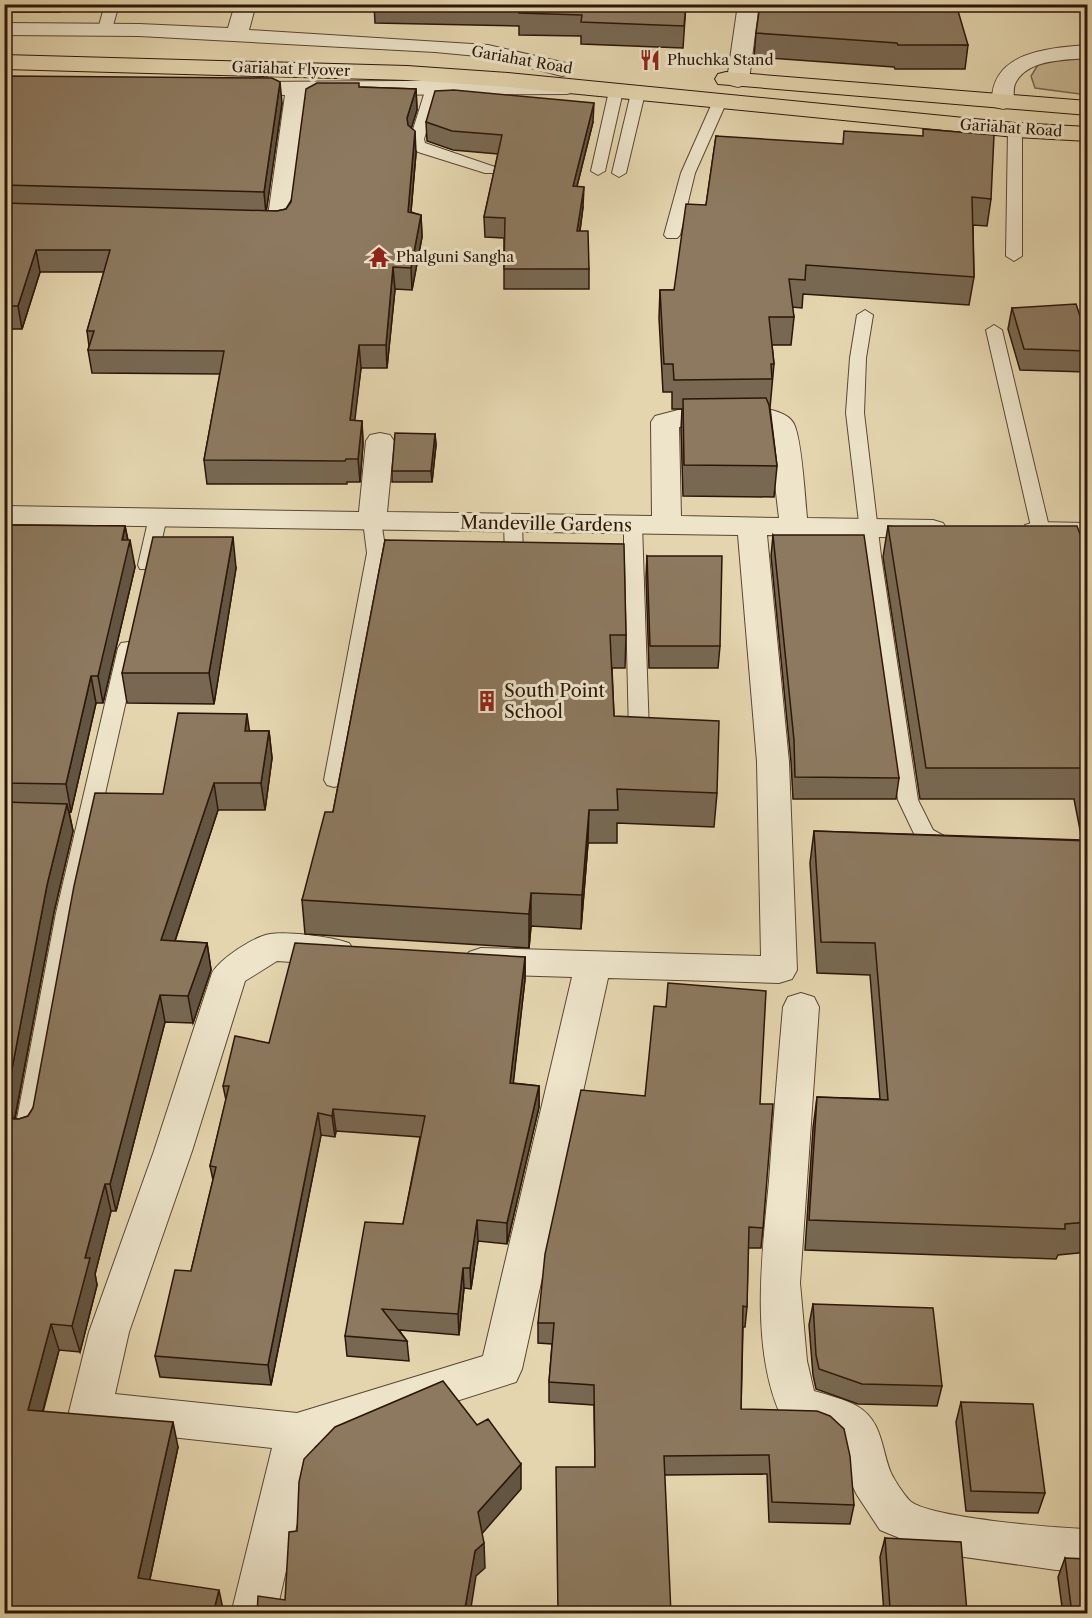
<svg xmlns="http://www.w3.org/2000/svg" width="1092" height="1618" font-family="'Libre Caslon Text',serif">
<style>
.green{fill:#c5b592;stroke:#78664e;stroke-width:1.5}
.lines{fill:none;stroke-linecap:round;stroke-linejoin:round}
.service-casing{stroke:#5a4632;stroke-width:2}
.minor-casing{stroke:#5a4632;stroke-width:2}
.primary-casing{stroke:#2c1609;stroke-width:2}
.service{fill:#ede4ca;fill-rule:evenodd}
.minor{fill:#ede4ca;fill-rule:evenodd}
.primary{fill:#e4d5ae;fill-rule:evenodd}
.wall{fill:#786852;stroke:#2c1609;stroke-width:1.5}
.shaded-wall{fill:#625542;stroke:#2c1609;stroke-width:1.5}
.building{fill:#8c795f;stroke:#2c1609;stroke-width:1.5}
.labels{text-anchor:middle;stroke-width:6;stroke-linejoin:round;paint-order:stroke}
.far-street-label{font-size:15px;fill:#2c1609;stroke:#ede4ca}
.far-poi-label{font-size:15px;fill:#2c1609;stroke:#ede4ca;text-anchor:start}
.street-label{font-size:18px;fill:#2c1609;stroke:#ede4ca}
.poi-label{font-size:18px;fill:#2c1609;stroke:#ede4ca;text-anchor:start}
</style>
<rect width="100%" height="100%" fill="#e4d5ae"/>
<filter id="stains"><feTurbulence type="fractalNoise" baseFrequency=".00333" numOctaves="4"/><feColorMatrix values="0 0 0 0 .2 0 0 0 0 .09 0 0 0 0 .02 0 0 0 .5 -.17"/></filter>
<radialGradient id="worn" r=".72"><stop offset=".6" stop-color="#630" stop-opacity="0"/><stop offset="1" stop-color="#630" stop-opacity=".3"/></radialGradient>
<!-- green -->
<path class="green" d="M1087,58V95L1035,88L1031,76L1041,60Z"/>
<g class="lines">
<defs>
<path id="service" d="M105,4H119L112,29L105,33L98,29Z
M433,84L440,88L424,139L425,143L495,167L497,170L495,173H485L418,152L411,145L410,139L426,88Z
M616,87L623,91L605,171L598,175L591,171L609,91Z
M638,89L645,93L626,173L619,177L612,173L631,93Z
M720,97L727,101L695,173L680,235L677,238H667L664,235L681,173L713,101Z
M1015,126L1022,130V256L1014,261L1006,256L1008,130Z
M865,310L873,315L866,358L864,413L881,556L918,800L933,830L959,844L962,849L959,854L951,857L917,840L898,800L863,556L846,413L850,358L857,315Z
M994,325L1002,330L1050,531L1047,535H1035L1032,531L986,330Z
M158,511L164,513L167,517L156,565L154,569H140L138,565L149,517L152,513Z
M372,515L378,517L381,521L385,547L419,550L421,554L419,558L384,559L344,780L341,785L334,787L327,785L324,780L367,553L363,521L366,517Z
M513,517L519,519L522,523L523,556L521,560H507L505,556L504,523L507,519Z
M633,519L639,521L642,525L649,734L646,739L639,741L632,739L629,734L625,562L589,560L587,556L589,552L624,550V525L627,521Z
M128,642L135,643L138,648L78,913L38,1134L35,1141L26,1144H4V1124H16L56,913L118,648L121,643Z"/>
<path id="minor" d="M235,4H256L249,30L488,45L570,64L573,69L570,74L562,76L488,57L435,52L139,36L4,35V23L139,24L228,28Z
M738,4H759L749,80L746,85L738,87L730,85L727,80Z
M1088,45V58C1065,60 1026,59 1015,84C1012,92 1016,100 1011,107L1003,109L995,107L992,102C991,51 1050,48 1088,45Z
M567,80L575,82L578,87L575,92L567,94L307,95L291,224L288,229C272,233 253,232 237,228L234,223L237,218L268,216L285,95L229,94L226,89L229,84L237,82Z
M678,410H771C780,412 790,416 794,424C802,441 805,497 807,518L933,520L943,523L947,529L943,535L933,538L767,535L789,762L797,970L792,979L779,983L608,978L522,1369L516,1382L315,1446L276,1614H231L272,1448L134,1433L90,1431L75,1425L69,1412L89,1332L154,1151L212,973C220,959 253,937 270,934C287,931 333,937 349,943L355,952L349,961L337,965L277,961L245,981L192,1151L129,1332L115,1394L297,1413L483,1356L572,977L481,974L469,970L463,961L469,952L481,948L761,956L757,762L738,535L4,524V506L359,512L366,441L370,435L380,433L390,435L394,441L387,512L652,516L651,422L655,416ZM765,426L769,434L779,518L681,516L679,427Z
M1035,522L1088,523V541L1035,540L1025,537L1021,531L1025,525Z
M801,993L814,997L819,1007L800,1283L807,1361L814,1391C828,1395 844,1399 857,1406C883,1421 881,1449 891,1473C895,1481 903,1493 909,1500C925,1518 1058,1528 1088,1529V1571L1056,1570L936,1553L880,1530L857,1495L850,1481L842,1448L828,1434L781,1416C750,1348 762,1254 769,1181C773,1123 778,1065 783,1007L788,997Z"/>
<path id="primary" d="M4,55L407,66L508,73L1015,123L1088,127V141L1015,137L508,87L407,80L4,69Z
M726,72L1088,101V115L718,84L715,79L718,74Z"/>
</defs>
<!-- service casing -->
<use href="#service" class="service-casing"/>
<!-- minor casing -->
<use href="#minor" class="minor-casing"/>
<!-- primary casing -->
<use href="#primary" class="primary-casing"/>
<!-- service -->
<use href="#service" class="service"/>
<!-- minor -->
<use href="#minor" class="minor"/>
<!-- primary -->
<use href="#primary" class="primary"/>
</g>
<!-- wall -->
<path class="wall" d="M4,4H103L102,6H62L60,12H4Z
M120,4H195L121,6Z
M374,4H686L683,48L581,44V36L519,35V26L375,23Z
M756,33L968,45L965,69H895L894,67L754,57Z
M4,76L282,103L266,211H277L286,209L359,87L416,89L417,110L411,128L416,153L411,212L421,215L422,237L412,290L395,289L387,368H361L354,421H362L363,444L360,482H347V484H207L204,460L220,374L92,373L88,350L89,346L87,331L104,272H40L22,329H10L4,346Z
M426,122H593L577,186L583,207L580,231L589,269V289H504V238L485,237L484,217L498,154L453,150L427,141Z
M716,136L991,199L987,226L973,225L974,277L969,305L803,294L802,308L792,307L794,317L791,345H772L774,364L770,408L777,466L774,497L683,496L681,429L682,409H672V392H663L659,318L660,290H674L706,205Z
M1012,308L1088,340L1087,372L1020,370L1008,329Z
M435,434L436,445L432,482H392V471Z
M4,525L125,526L128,540L135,567L103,703H96L71,812L69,811L73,831L54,912L15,1119H19L28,1116L33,1108L163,794L249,731H269L272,758L265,810H218L175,941L207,943L211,970L193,1023L165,1022L116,1211H111L95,1274L97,1285L80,1352L59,1350L43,1412L178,1447L150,1579L4,1614Z
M888,526L1088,550V1252L1058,1255L1056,1259L805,1250L813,1128L817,1097L880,1099L870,975L817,973L810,863L814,831L1082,840L1074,799H920L883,557Z
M773,535L899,778L896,799H793L791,762L771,556Z
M385,540L626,635L625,668H612L614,716L717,793L714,827L617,823V843H588L581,929L531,926L529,948L305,934L302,900L333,812Z
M647,556L720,646L718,668H649L646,577Z
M236,568L214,704L127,703L122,673Z
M525,957V979L513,1083L539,1086V1107L507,1244L478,1241L471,1289L464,1288L459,1335L399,1330L407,1341L409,1361L347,1356L345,1336L403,1224L420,1137L336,1131L335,1137L321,1135L271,1385L160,1377L155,1356L191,1271L213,1180L210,1166L226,1100L223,1086L269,1043Z
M645,1096L760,1104L763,1228L761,1248H748L747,1307L745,1327H743L741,1409L854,1505L850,1524L769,1522L767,1474L665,1475L595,1467L594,1405L549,1402V1382L552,1344L538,1343V1323Z
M813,1304L942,1386L937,1406L858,1404L816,1389L813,1375L809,1325Z
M961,1402L1045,1493L1038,1513L966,1511L956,1422Z
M885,1538L967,1612L966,1614H884L880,1557Z
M1065,1558L1088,1614H1063L1058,1577Z"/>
<!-- shaded-wall -->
<path class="shaded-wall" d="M59,4H62V6L60,12Z
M280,82L282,103L266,214L264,192Z
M416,89L417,110L408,139L407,118Z
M594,103L593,122L572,206L573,186Z
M415,131L416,153L409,234L408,212Z
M584,187L583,207L577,251V231Z
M421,215L422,237L412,290L411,268Z
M36,250L40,272L22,329L18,306Z
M393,267L395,289L387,368L386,345Z
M6,306L10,329L4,346V309Z
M359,345L361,368L352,444L350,420Z
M362,421L363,444L360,482L358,459Z
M435,434L436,445L432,482L431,471Z
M125,526L129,547L130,540L135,567L103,703L98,676Z
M233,537L236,568L214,704L209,673Z
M91,676L96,703L71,812L66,784Z
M247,714L251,741L245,731Z
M269,731L272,758L265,810L261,783Z
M214,783L218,810L166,968L161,940Z
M67,804L73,831L54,912L14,1122L7,1095L47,885Z
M589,810L588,843L581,929L582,895Z
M531,893V926L529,948V914Z
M207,943L211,970L193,1023L188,996Z
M525,957V979L511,1104L510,1083Z
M160,995L165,1022L116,1211L110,1184Z
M539,1086V1107L507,1244V1223Z
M333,1109L336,1131L335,1137L332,1116Z
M318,1113L321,1135L271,1385L268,1365Z
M105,1184L111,1211L95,1274L97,1285L80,1352L72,1326L85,1258Z
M477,1220L478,1241L471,1289L470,1268Z
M463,1268L464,1288L459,1335L458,1314Z
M51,1324L59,1350L36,1436L28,1410Z
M173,1422L178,1447L145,1602L138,1578Z
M521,1464V1489L479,1537L478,1512Z
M484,1543L485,1568L476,1576L470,1614H464L475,1551Z
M219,1590L224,1614H213Z"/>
<!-- building -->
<path class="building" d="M520,4H686L684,26L581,22L582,15L519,13Z
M760,4H956L968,45H898L897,43L756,33Z
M4,76L272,78L280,82L264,192L4,185Z
M317,83H359V87L416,89L407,118L408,125L415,131L408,212L421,215L411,268L393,267L386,345H359L350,420L362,421L358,459H346L345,461L204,460L224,351L88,350L94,331H87L110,250H36L18,306H6L4,309V203L277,211L286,209L291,202L306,89Z
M454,90L594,103L573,186L584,187L577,231H588L589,269H504L505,218L484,217L502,135L452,131L426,122L435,91Z
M923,129L994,135L991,199L972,197L974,277L806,265L805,280L789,279L794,317H769L774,364H771L772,379L674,380L673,364H664L660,290H674L686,204L706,205L716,136L843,144L844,131L923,136Z
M1076,304L1088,340V351L1024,349L1012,308Z
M766,398L769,405L777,466L684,465L683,399Z
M395,433L435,434L431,471H392Z
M4,525L125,526L122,540H130L98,676H91L66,784L4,783Z
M888,526H1077L1086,550H1088V798L1082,768H926Z
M773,535H864L899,778L795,777L794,740Z
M153,537H233L209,673H122Z
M385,540L624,544L626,635H610L614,716L719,721L717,793L617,789L618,810H589L582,895L531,893L529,914L302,900L325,812H333Z
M647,556H722L720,646H650Z
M178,713L247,714L245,731H269L261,783H214L161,940L207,943L188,996L160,995L110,1184H105L85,1258H90L72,1326L51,1324L28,1410L173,1422L138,1578L219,1590L213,1614H4V1119H19L28,1116L33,1108L74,886L95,793L163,794Z
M4,802L67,804L47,885L7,1095H4Z
M814,831L1088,841V1222L1065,1224V1229L809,1220L817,1097L888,1100L875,943L821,942Z
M295,943L525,957L510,1083L539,1086L507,1223L477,1220L470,1268H463L458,1314L382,1309L407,1341L345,1336L365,1222L403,1224L425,1116L333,1109L332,1116L318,1113L268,1365L155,1356L175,1270L191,1271L216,1167L210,1166L229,1086H223L235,1036L269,1043Z
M668,983L766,991L760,1104H773L763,1228L749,1227L747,1307L743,1306L741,1409L817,1411L830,1416L844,1429L850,1456L854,1505L772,1502L769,1455L664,1456L671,1614H558L556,1467H595L594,1385L549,1382L554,1323H538L545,1254L581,1090L645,1096L654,1006L666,1007Z
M813,1304L933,1308L942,1386L862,1384L819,1369L816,1355Z
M443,1381L477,1425L488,1419L521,1464L478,1512L484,1543L475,1551L464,1614H257L258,1596L285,1600L289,1532L297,1531L299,1482L304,1459L335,1427Z
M961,1402L1033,1404L1045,1493L971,1491Z
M885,1538L961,1542L967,1612L890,1608Z
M1065,1558L1088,1559V1614H1072Z"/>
<!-- icons -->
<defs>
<symbol id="restaurant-bare" viewBox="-9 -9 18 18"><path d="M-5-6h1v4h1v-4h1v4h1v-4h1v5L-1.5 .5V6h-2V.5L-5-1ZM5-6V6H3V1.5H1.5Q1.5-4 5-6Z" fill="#8f2418" stroke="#ede4ca" stroke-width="2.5" paint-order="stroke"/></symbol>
<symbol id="temple-bare" viewBox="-9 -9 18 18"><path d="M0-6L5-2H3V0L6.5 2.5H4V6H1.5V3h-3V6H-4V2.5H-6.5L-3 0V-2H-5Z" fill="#8f2418" stroke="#ede4ca" stroke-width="2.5" paint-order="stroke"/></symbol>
<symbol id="building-bare" viewBox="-9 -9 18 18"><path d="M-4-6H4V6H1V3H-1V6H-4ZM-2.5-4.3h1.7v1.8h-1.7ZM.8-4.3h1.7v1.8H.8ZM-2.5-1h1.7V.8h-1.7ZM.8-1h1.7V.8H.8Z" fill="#8f2418" stroke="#ede4ca" stroke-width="2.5" paint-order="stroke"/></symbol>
</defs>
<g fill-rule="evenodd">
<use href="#restaurant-bare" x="635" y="45" width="30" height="30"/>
<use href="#temple-bare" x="364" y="242" width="30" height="30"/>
<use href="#building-bare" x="472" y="686" width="30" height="30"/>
</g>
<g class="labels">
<!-- far-street labels -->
<g class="far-street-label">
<text transform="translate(522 60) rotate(10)" y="5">Gariahat Road</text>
<text transform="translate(291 69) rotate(2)" y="5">Gariahat Flyover</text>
<text transform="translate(1011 128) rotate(4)" y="5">Gariahat Road</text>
</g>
<!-- far-poi labels -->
<g class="far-poi-label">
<text x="667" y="65">Phuchka Stand</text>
<text x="396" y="262">Phalguni Sangha</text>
</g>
<!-- street labels -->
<g class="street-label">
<text transform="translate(546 524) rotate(1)" y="6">Mandeville Gardens</text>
</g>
<!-- poi labels -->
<g class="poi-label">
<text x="504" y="697">South Point<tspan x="504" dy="21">School</tspan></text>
</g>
</g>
<!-- margin -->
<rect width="1092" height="1618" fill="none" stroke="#e4d5ae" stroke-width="24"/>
<rect x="6" y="6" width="1080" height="1606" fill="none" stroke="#2c1609" stroke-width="3"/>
<rect x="12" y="12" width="1068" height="1594" fill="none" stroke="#2c1609" stroke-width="1.5"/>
<rect width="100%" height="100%" filter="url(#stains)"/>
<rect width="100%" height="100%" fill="url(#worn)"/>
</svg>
